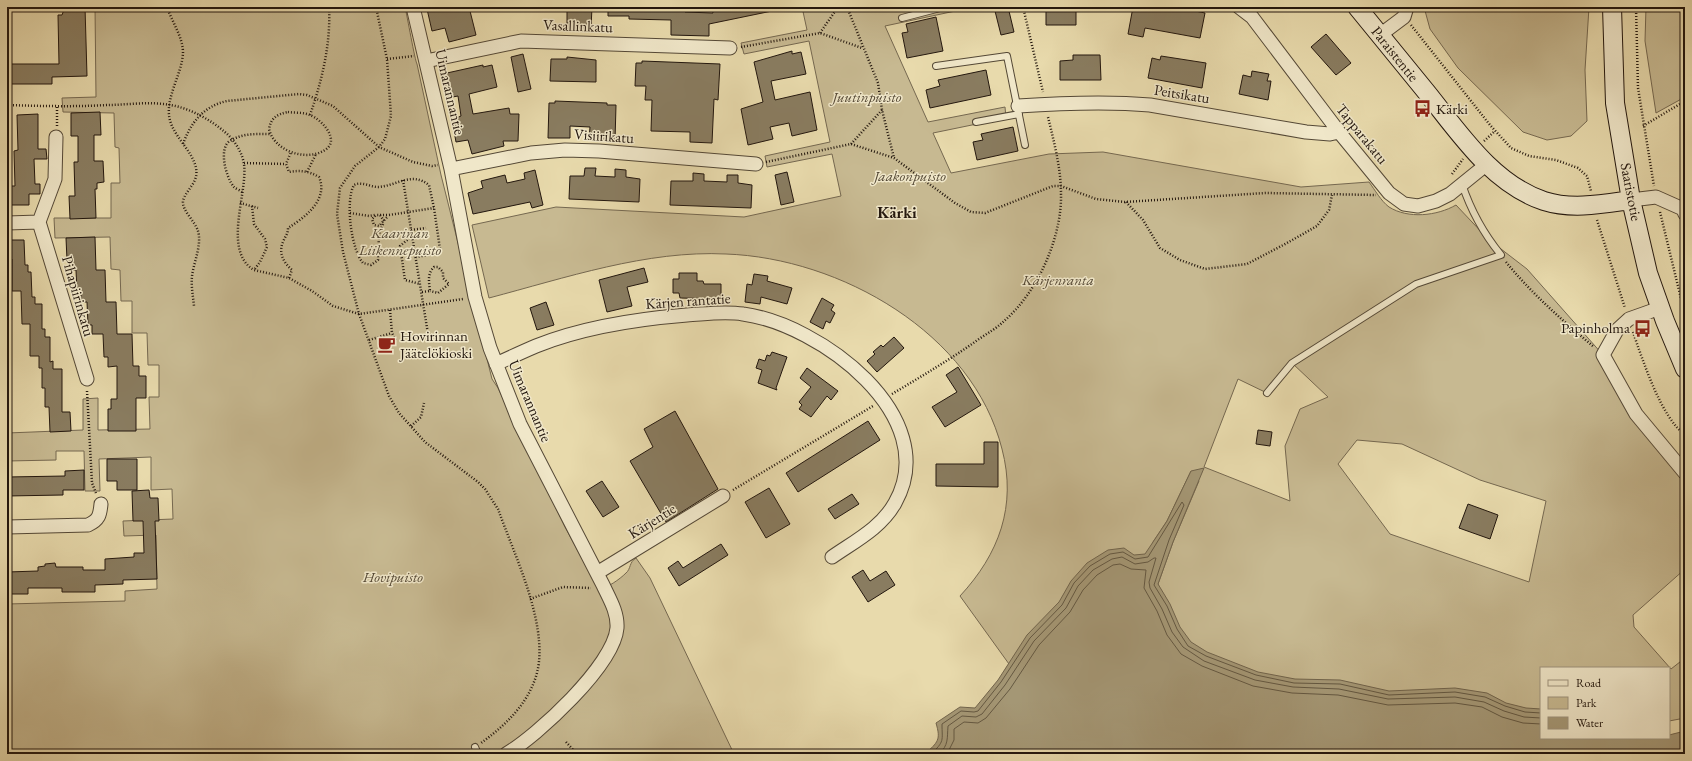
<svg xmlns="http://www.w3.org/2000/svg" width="1692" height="761" font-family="'EB Garamond',serif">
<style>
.green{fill:#c7b991;stroke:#756850;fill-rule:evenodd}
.water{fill:#a59876;stroke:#71644c}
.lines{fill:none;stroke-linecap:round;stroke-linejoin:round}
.shore{stroke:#645842;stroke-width:1}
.building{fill:#897c60;stroke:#23170e}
.lane-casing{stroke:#544836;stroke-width:8}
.street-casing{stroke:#544836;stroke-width:15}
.secondary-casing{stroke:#23170e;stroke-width:20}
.path{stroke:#23170e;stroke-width:2.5;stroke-dasharray:1 2;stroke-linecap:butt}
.lane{stroke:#f0e7c9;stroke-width:6}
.street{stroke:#f0e7c9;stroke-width:13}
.secondary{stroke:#f0e7c9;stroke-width:18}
.labels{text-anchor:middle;stroke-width:3;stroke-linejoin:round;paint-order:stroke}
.street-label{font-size:15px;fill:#23170e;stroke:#f0e7c9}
.park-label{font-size:15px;font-style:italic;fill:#544835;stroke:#f0e7c9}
.poi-label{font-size:15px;fill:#23170e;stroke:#f0e7c9;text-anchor:start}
.neighbourhood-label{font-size:16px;font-weight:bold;fill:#23170e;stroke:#f0e7c9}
</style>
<rect width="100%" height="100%" fill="#e8daac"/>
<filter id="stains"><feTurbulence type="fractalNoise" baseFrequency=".005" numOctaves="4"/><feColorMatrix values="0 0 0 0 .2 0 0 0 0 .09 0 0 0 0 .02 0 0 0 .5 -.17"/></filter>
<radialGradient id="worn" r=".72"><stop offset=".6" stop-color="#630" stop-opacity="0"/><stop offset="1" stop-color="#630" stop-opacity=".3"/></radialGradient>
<!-- green -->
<path class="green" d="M95,7H405C407,15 415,61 417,64L441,175L492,379L498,388L565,527L599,590C608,587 619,580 626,573C631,569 629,562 636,558L650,578L734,754H7V604L125,601V591L157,589L156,535L124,536L123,521L173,519L172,489L151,490V457L99,459L100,491H85L84,451H56V460L7,461V433L83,430V399L98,398V430L150,429L149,397H159V365H148L147,333H132V301H121L120,270L111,269L110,237L55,238L54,218H111V183H120L119,148L115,147L114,113L63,112L62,98L96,97Z
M802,7H974L885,26L928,122L1005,107L1006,118L933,133L951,173L1049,154L1103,152L1301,187L1369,182C1375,190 1381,201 1389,207C1408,219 1437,216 1456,205L1488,239L1527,269L1603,355L1636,414L1685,473V569L1633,615L1634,627L1671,669L1685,658V718L1669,721V668H1541V738L1613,754H1219L1158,584L1173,542L1199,481L1191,471L1167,521L1153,542L1129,609L1004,672L1009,664L960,596C999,554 1017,506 1002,449C973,333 840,258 726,254C647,250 565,278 489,298L472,225L556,207L744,217L841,196L832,154L767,167L765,156L830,142L809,41L744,54L741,43L807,30ZM1292,363L1328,397L1300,409L1285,446L1290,501L1204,467L1238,379L1267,393ZM1357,440L1402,444L1480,480L1546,501L1529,582L1390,534L1338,464Z
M1424,7H1589L1585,70L1587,121L1571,136L1547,140L1523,132L1458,68L1430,29Z
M1646,7H1685V97L1656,113L1645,41Z"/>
<!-- water -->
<path class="water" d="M1204,468L1173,542L1158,584L1170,604L1180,627L1191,642L1207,652L1258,672L1295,679L1340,680L1389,691L1455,688L1487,693L1506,703L1526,708L1541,709V738H1669V735L1685,731V754H925C938,742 941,740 936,723L960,707L975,708L998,680L1027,635L1059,602L1071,581L1087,563L1108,550L1124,548L1134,555L1145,554L1167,521L1191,471Z"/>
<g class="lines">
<!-- shore -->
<path class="shore" d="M931,754C945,741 942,741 942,724L961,711L974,712L978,711L1001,682L1030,638L1062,605L1074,583L1090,566L1110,554L1123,552L1135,559L1148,557L1182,502L1184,505L1169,540L1154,585L1167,606L1177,629L1188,646L1206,656L1256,675L1294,683L1340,684L1389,695L1455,692L1485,697L1505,706L1525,712L1541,713
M939,754C949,745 947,738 948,726L962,716L976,717L982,714L1005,685L1034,641L1066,608L1078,586L1093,570L1112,559L1122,557L1135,564L1148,562L1154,558H1156L1149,582L1150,588L1162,609L1172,632L1183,647L1204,661L1255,680L1293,687L1339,689L1388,699L1455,697L1484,702L1504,711L1524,717L1541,718
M947,754L954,740V729L964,722L978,723L986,718L1010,689L1039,645L1070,612L1083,590L1097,575L1113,565L1120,564L1131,569L1146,570L1144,588L1157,611L1167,635L1181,654L1202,666L1253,686L1292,693L1338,695L1388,705L1455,703L1482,707L1502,717L1523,723L1541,724"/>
</g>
<!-- building -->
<path class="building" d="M65,7H85L87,76L52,77V84H7V68H11V64H59L58,15H62Z
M437,7H469L476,35L449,42L445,28L432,31L427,9Z
M567,7H592L591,28H567Z
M608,7L685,8V12L713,13L712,7H771L772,11L709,24V36L671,35V20L629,19V16H608Z
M994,7H1008L1014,32L1001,35Z
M1046,7H1076V25H1046Z
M1133,7H1176L1205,13L1200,38L1145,28L1143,37L1128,34Z
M936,17L943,51L907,58L902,33L908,32L906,24Z
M1326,34L1351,63L1336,75L1311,47Z
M792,51V54L801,52L806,74L771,81L775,100L810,92L817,130L792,136L789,123L770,127L773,139L748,145L741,109L763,102L754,62Z
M523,54L531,89L518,92L511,57Z
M1073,55H1100L1101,80H1060V61L1073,60Z
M1161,56L1206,63L1202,88L1148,78L1152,58L1160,60Z
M567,57L596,60V82L550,81L551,59H567Z
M642,61L720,64L718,100L714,99L712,143L690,142V132L651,131L652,100H645L646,86H635L636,63H642Z
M483,65V67L492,65L497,87L469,94L473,114L509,108L510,114H519L518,141H503L504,146L472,154L468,140L456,142L452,120L461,116L458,96L447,98L442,76L447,74V73Z
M986,70L991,95L930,108L926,90L940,86L938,80Z
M1252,71L1269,74L1267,81H1271L1268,100L1239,94L1243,75L1251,77Z
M555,101L607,103V105H616L615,141L589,140L590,127L570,126V138H548L549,103H555Z
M100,112L101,135H94V161H103L104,182L97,183V189H95L96,218L70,219L69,196H75L74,162H78V136H71V113Z
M38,114V149H46L47,159H34L35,184H40V194H29V205H9L8,186H15L14,151L18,150L17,115Z
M1013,127L1018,151L977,160L973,142L983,140L981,134Z
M585,168H596L595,176L615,177V169L626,170V177L640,179L639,202L569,199L570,176H584Z
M535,170L543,205L532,208L530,202L473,214L468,193L483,188L481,181L505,175L507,183L525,179L524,173Z
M787,172L794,202L781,205L775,175Z
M693,173L704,174V181L727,182V175H738V183L752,185L751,208L670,205L671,181H693Z
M95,237L96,270H105L106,302H116L117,334H132L133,366H139V376H146V398H136V431H108V409H111V399H117V366L108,367V357H104L103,334H92V325H88L87,302H81V293H77L76,270H71V260H67L66,238Z
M7,240H24L25,265H28V272H31L32,297H35V304H42V329H45V337H50V362L53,361V369H62V412H70L71,431L50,432L49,407H45V388H42V368H39V356H30V324H22L21,291H12V259H7Z
M644,268L648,282L627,287L632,306L607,312L599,280Z
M679,273H697V281H703L704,284H721V299L680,298L679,293H673V279H679Z
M754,274L768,276L767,281L792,288L787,304L761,297L760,304L745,302L747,284L752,285Z
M822,298L834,305L831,310L835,313L830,323L826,321L823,329L810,322Z
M546,302L554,325L537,330L530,308Z
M894,337L904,348L877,372L867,361L875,354L873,352L881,345L883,347Z
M772,352L787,357L776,388L777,390L758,383L762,370L756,368L759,359L765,361L767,355L770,356Z
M958,367L981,405L945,427L932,407L957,392L946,375Z
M807,368L838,391L831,400L827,396L811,417L799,409L802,405L799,402L811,387L800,378Z
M675,411L718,489L666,522L630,461L653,447L644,429Z
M868,421L880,440L798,492L786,473Z
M1258,430L1272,432L1270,446L1256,444Z
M984,442H998V487L936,486V464H984Z
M107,459H137V490H117V481H107Z
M84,470V490H63V495L7,496V477L65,476V471Z
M602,481L619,507L603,517L586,491Z
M769,488L790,524L766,538L745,502Z
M149,490L150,498H158L159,521H155L157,579L123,580V584L95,585V592H62V588H28V594H7V572L38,571V567L45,566V564L55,563L56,567H83V570H105V559L134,557V553H144L143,521H133L132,491Z
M852,494L859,504L835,519L828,509Z
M1468,504L1498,515L1490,539L1459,528Z
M721,544L728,555L679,586L668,568L678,561L683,568Z
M863,570L870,581L886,571L895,585L868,602L852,577Z"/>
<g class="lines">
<defs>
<path id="lane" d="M902,18L944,7
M936,66L1007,56L1025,145
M976,122L1019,114
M1267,393L1292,363L1416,284L1501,255C1483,233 1471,211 1462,184
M475,747L478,754"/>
<path id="street" d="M413,7L451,169L475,297L490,348L520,424L603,585C609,598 618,612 617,628C614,665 537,736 506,754
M1239,7L1252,17L1339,132L1389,193L1404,204L1418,206L1436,201L1450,194L1487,164
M1380,35L1404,17L1407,7
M426,61L521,41L730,48
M1018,106C1062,103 1106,101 1150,105L1306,132L1330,134L1339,132
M451,169L531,153L565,150L599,151L756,164
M1631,200L1656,197L1683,209L1685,214
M39,222L87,379
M39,222L55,179L56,137
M7,223L39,222
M1660,308L1629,319L1617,330L1603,355L1636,414L1685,473
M496,364C509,358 522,352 536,346C583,327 637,319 687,315C705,314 724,311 743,314C819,324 944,416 895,503C881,528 855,541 832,557
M7,527L88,525C99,520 100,515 101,504
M597,573L723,496"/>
<path id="secondary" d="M1357,7C1381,36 1404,65 1428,94C1460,134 1493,184 1544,201C1572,210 1603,204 1631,200
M1612,7L1615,103L1631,200L1648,273L1665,321L1685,369"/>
</defs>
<!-- lane casing -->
<use href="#lane" class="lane-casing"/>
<!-- street casing -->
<use href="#street" class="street-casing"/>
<!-- secondary casing -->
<use href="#secondary" class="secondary-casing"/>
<!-- path -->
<path class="path" d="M167,7C172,22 183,37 183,53C182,73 167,95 169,115C171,135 192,149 196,168C199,183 186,189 183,201C182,211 195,221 198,231C202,245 194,261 192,276C191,286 193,296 194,306
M376,7L387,59L391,116L385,139L379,147L355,166L340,188L337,214L343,252L359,314L389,396L399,413L425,442L478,482L485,489L498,509C514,555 554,634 534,682C524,708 503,727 481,743
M847,7L878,83L882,110L894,158
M1023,7L1043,92
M1636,7L1638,88L1654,186
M1411,25L1490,125L1511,148L1529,156L1556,160L1578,168L1587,176L1591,191
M820,33L838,7
M741,47L820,33L862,48
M387,59L414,56
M7,105C40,106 73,107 107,105C127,105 150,101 170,105C190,108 211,120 226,133C235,141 242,152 244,164C248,193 222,251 254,270L289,278L312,291L333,306L359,314L463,299
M288,112C295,113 303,112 310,115C321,119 341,140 325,150C306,162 274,151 269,129C271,118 277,114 288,112Z
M310,115C322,81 331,43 329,7
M57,126V107
M1643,126L1685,101
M1484,141L1495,131
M183,144C191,122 204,106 227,101L299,94L307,95L333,106L379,147L413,162L432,166L438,165
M851,144L882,110
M766,162L851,144L894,158L955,203L971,212L985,213L1053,186H1061L1096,199L1125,202L1265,193L1376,195
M244,163L286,164
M307,172L316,154
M1452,174L1463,159
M403,180L428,334
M242,192C240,190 236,189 234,187C226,178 218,148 230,141C242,133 257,134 270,134
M1126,202L1143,220L1160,248L1180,260L1205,269L1247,264L1287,243L1317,226L1329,210L1332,195
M240,203L258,208
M252,206L254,224L265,239L267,247L260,262L254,270
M1660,212L1685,315
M350,213L369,216L375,215
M380,215H389L434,208
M1597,220L1625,308
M384,221L380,215H376L372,219L374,225L379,226L388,216
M383,224L379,234L378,260L371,265L363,263C351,249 345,201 354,185C362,181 370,187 378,187C397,186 411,171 429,185L434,208L440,249L434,254L416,257
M411,230L426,228
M412,236L400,246L405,280L420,284
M1506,262C1532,294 1563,321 1594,347
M289,278L292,270C284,263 278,253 283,242C285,236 288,235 288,228C304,218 329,200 319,177C309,171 300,170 289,172L286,164L291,152
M422,292L430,291C429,282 427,274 434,267H438L443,272V278L449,284L438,293L430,291
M390,310L392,333L396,341
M1633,332C1643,361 1661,417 1685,435
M369,340L392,333
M87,391L92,483L96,493
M892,394C922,376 951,359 979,339C988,333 997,328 1004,321C1037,293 1062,238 1061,194C1061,168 1054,142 1048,117
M411,426L421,417L424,403
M733,490L873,406
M530,599L563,587L591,588
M566,742L577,754
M7,750L50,754
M458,754L468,750"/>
<!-- lane -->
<use href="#lane" class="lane"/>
<!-- street -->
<use href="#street" class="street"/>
<!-- secondary -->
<use href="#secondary" class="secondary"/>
</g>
<!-- icons -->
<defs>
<symbol id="bus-bare" viewBox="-9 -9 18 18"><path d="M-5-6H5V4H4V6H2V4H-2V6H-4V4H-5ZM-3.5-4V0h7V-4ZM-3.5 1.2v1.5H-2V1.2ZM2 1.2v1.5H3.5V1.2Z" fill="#8f2418" stroke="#f0e7c9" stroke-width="2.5" paint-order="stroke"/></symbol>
<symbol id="cafe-bare" viewBox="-9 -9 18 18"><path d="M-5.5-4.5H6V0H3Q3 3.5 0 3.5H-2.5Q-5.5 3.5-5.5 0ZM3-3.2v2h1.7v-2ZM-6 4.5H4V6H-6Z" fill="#8f2418" stroke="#f0e7c9" stroke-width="2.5" paint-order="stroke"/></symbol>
</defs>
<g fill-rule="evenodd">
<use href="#bus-bare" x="1410" y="96" width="25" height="25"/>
<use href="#bus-bare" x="1630" y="316" width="25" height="25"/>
<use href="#cafe-bare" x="374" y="332" width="25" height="25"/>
</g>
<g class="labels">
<!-- street labels -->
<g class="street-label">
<text transform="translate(578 26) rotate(2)" y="5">Vasallinkatu</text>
<text transform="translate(1395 54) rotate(51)" y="5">Paraistentie</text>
<text transform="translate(450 92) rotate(77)" y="5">Uimarannantie</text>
<text transform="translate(1182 94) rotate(9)" y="5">Peitsikatu</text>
<text transform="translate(1362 134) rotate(51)" y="5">Tapparakatu</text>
<text transform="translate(604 136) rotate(4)" y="5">Visiirikatu</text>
<text transform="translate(1631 192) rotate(79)" y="5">Saaristotie</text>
<text transform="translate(78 296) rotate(74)" y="5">Pihapiirinkatu</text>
<text transform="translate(688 301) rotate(-4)" y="5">Kärjen rantatie</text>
<text transform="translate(530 401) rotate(67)" y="5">Uimarannantie</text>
<text transform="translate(652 521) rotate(-32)" y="5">Kärjentie</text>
</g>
<!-- park labels -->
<g class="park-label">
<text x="867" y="102">Juutinpuisto</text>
<text x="910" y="181">Jaakonpuisto</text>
<text x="400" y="238">Kaarinan<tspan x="400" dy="17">Liikennepuisto</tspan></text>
<text x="1058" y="285">Kärjenranta</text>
<text x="393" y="582">Hovipuisto</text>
</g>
<!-- poi labels -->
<g class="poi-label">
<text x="1436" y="114">Kärki</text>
<text x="1630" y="333" text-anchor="end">Papinholma</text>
<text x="400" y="341">Hovirinnan<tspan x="400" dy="17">Jäätelökioski</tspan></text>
</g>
<!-- neighbourhood labels -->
<g class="neighbourhood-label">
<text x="897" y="218">Kärki</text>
</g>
</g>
<!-- margin -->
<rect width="1692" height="761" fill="none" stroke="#e8daac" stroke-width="24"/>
<rect x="8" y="8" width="1676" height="745" fill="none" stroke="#23170e" stroke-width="2"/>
<rect x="12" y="12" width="1668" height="737" fill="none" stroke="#23170e"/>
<!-- legend -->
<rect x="1540" y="667" width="130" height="72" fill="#f0e7c9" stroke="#9e947e"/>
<rect x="1548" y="680" width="20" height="6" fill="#f0e7c9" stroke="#9e947e"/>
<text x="1576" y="687" font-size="12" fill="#23170e">Road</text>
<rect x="1548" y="697" width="20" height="12" fill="#c7b991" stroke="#9e947e"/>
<text x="1576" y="707" font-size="12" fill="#23170e">Park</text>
<rect x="1548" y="717" width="20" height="12" fill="#a59876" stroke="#9e947e"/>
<text x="1576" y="727" font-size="12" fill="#23170e">Water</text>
<rect width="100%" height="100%" filter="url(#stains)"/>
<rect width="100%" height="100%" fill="url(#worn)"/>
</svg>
